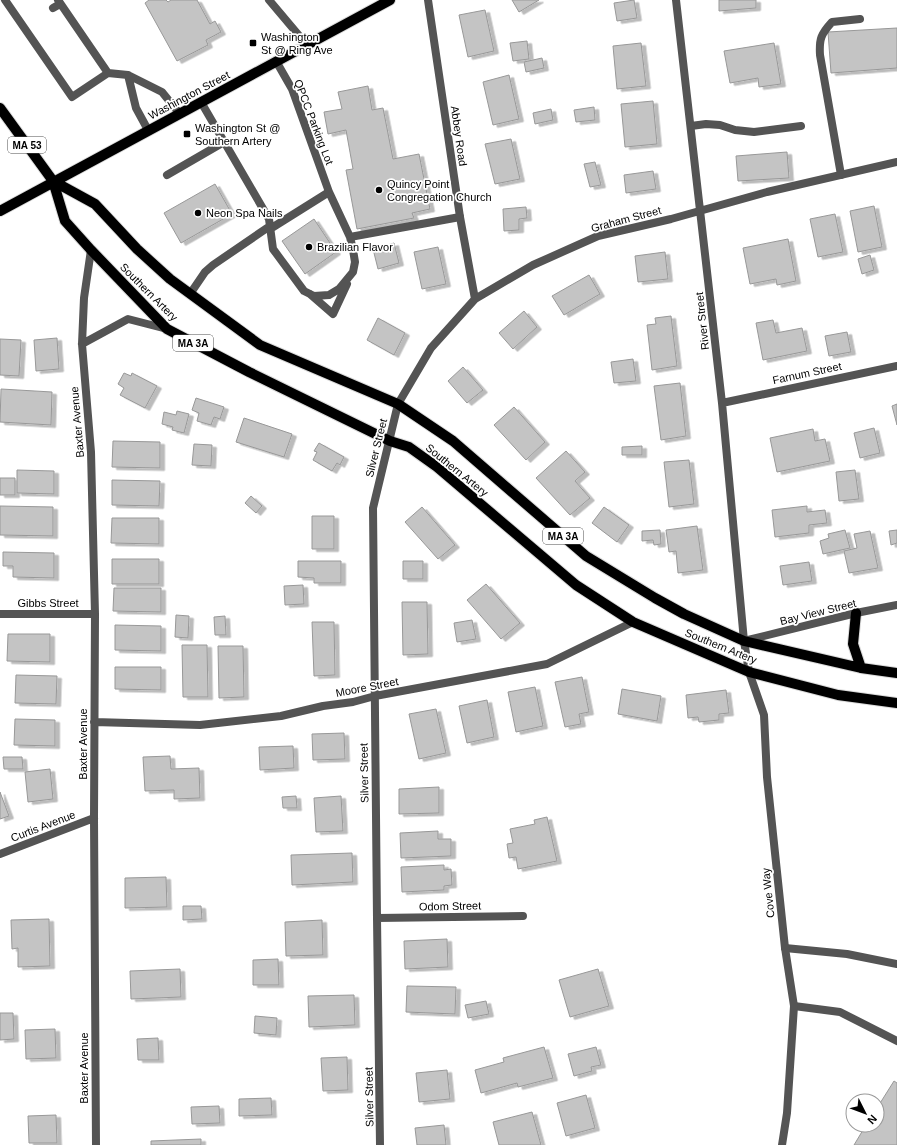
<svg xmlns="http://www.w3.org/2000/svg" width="897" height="1145" font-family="Arial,sans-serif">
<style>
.building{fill:#c4c4c4;stroke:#989898;filter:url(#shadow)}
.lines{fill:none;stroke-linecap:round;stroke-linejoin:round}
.primary-casing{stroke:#dbdbdb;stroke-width:12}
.service{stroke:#545454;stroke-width:8}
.minor{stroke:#545454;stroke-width:8}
.primary{stroke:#000;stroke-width:10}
.poi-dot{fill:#000;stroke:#fff;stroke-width:1.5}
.labels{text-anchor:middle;stroke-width:3.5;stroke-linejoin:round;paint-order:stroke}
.shield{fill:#fff;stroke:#4c4c4c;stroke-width:1}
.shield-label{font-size:10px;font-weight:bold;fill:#000}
.poi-label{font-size:11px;fill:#000;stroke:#fff;text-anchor:start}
.street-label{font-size:11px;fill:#000;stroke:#fff}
</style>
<defs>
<filter id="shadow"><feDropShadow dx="4.5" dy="2.5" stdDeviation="0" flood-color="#0004"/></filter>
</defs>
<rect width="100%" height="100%" fill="#fff"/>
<!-- building -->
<path class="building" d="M149,0H166L168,2L171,0H197L210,24L215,21L221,32L206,40L208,45L177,61L145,3Z
M512,0H539L519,12Z
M634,0L637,18L617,21L614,3Z
M719,0H756V8L719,11Z
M485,10L494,51L468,57L459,15Z
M897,28V68L831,73L828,32Z
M527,41L529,59L513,61L510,43Z
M641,43L646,86L617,89L613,46Z
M774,43L781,84L759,87L758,78L730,83L724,51Z
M542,58L544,68L526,72L524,62Z
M509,75L519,119L493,125L483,82Z
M368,86L372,110L383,108L393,159L419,154L430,209L412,213L414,218L357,229L346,170L353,169L346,130L328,134L324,112L342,109L338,92Z
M653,101L657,144L625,147L621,104Z
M594,107L595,120L576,122L574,110Z
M551,109L553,120L535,124L533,113Z
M511,139L520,179L495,184L485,144Z
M787,152L789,178L738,181L736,156Z
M595,162L601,185L590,187L584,164Z
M653,171L656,189L626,193L624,175Z
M215,184L232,214L181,243L164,213Z
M874,206L882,247L858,252L850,211Z
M526,207L527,218L519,219V230L504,231L503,209Z
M835,214L843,252L818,257L810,219Z
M314,219L336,252L305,274L282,241Z
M788,239L796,281L777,285L776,279L750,284L743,248Z
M394,243L399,263L378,269L373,249Z
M438,247L446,284L422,289L414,252Z
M665,252L668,279L638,282L635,256Z
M870,255L874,270L862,274L858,259Z
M589,275L600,294L564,315L552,296Z
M524,311L537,327L513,349L499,333Z
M671,316L677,366L652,370L647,325L656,324L655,318Z
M378,318L405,333L394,355L367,340Z
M773,320L776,333L802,328L807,351L763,360L756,323Z
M847,332L851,352L829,356L825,336Z
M57,338L59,369L36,371L34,340Z
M0,339L21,340L19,376L0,375Z
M633,359L636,381L614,383L611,362Z
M463,367L483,390L467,403L448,381Z
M124,373L131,376L132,373L157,386L145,408L120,395L124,388L118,384Z
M680,383L686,436L661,440L654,386Z
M1,389L52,392L51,425L0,422Z
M196,398L224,407L220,419L214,417L211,425L197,421L199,413L192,410Z
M897,404V425L892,406Z
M514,407L545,442L526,460L494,425Z
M177,411L189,414L184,433L172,430L173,427L162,424L164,412L176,415Z
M244,418L292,434L284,457L236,442Z
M874,428L880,453L860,458L854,433Z
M813,429L815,441L825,439L830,461L777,472L770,438Z
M113,441L160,442V468L112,467Z
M319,443L344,457L340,465L337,463L332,471L313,460L317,452L314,451Z
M194,444L212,445L211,466L192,465Z
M642,446V455H622V447Z
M566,451L585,472L575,481L590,498L570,515L536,478Z
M689,460L694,504L669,507L664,462Z
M17,470L54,471V494L17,493Z
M855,470L859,499L839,501L836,472Z
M0,478H15V495H0Z
M112,480L160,481L159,506L112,505Z
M251,496L262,506L256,513L245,503Z
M0,506L53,507V536L0,535Z
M807,506V512L825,510L827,523L809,525V533L775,537L772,510Z
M422,507L455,545L438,559L405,522Z
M604,507L629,525L617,542L592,523Z
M312,516H334V549H312Z
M112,518H159V544L111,543Z
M697,526L703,570L678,573L676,551L669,552L666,530Z
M660,530L661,544L654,545L653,540L642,541V531Z
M845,530L850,548L823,554L820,541L829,538L828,534Z
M897,530V543L891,545L889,531Z
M870,531L878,568L849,573L844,551L857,548L854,534Z
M3,552L54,553V578L13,577V566H3Z
M112,559H159V584H112Z
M298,561H341V583H314V578L298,577Z
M403,561H423V579H403Z
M809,562L812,581L783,585L780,566Z
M486,584L520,623L501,639L467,600Z
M303,585L304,604L285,605L284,586Z
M114,588H161V612L113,611Z
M402,602H427L428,654L403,655Z
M176,615L189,616L188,638L175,637Z
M225,616L226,635H215L214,617Z
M472,620L476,639L457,642L454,623Z
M312,622H334L335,675L314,676Z
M115,625L161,626V651L115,650Z
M8,634H50V662L7,661Z
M182,645H207L208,697H183Z
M218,646H243L244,697L219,698Z
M115,667H161V690L115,689Z
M16,675L57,676L56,704L15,703Z
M582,677L589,712L579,714L581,724L565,727L555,682Z
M535,687L543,726L516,732L508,692Z
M622,689L661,696L657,721L618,714Z
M726,690L729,713L719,714V720L699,722L698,717L688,718L686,695Z
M487,700L494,737L467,743L459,706Z
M436,709L446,753L419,759L409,714Z
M15,719L55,720V746L14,745Z
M344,733L345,759L313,760L312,734Z
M293,746L294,768L260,770L259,747Z
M170,756L171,769L199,768L200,798L174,799V790L145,791L143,757Z
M3,757H22L23,769H4Z
M50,769L53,799L28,802L25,772Z
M439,787V813L399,814V789Z
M0,792L9,816L0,819Z
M296,796L297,808H283L282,797Z
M341,796L343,831L316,832L314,798Z
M547,817L557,861L518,869L516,857L509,858L507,844L513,843L510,829L535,824L534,820Z
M438,831V839H451V856L401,858L400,833Z
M352,853L353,882L292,885L291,855Z
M444,865V870L451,869L452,885L444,886V890L402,892L401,867Z
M166,877L167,907L125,908V878Z
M183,906H201L202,919L183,920Z
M49,919L50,966L18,967V948L12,949L11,920Z
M322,920L323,955L286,956L285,922Z
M447,939L448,967L405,969L404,941Z
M278,959L279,985H253V960Z
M180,969L181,997L131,999L130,971Z
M598,969L609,1006L570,1017L559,980Z
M407,986L456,987L455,1014L406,1012Z
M354,995L355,1025L309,1027L308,996Z
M486,1001L489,1014L468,1018L465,1005Z
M0,1013H13L14,1039L0,1040Z
M255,1016L277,1018L276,1035L254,1033Z
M55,1029L56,1058L26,1059L25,1030Z
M158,1038L159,1060H138L137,1039Z
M544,1047L553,1078L518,1087L517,1083L481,1093L475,1070L504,1062L503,1058Z
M596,1047L601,1065L591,1067L592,1071L574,1076L568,1054Z
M347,1057L348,1090L323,1091L321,1058Z
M447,1070L450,1099L419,1102L416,1073Z
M894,1081L897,1083V1145H854L866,1125H877V1108Z
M586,1095L595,1128L566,1136L557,1103Z
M271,1098L272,1115L239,1116V1099Z
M219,1106L220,1123L192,1124L191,1107Z
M532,1112L541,1145H499L493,1122Z
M56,1115L57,1143H29L28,1116Z
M444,1125L446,1145H417L415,1128Z
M201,1139V1145H151V1141Z"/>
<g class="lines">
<defs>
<path id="primary" d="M0,108L53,181L65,221L91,250L167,329L249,372L390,441L409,447L437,467L576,585L633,622L749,672L838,695L897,703
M53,181L95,204L137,249L170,279L260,345L398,404L453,441L586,556L655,598L684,614L744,641L861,668L897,673
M0,211L390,0
M856,613L853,644L861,668"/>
</defs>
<!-- primary casing -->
<use href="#primary" class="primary-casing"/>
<!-- service -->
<path class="service" d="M5,0L72,97L108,73L128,75L162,92L179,113
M58,0L108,73
M53,8L60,4
M128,75L136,108L148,130
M201,102L269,219L273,249L304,291L314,296L329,295L339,289L353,272L355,262L353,250L350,237L329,192L292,89L276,61
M691,126L706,124L720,125L735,130L754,132L801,126
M167,175L224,142
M841,175L820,55C819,39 821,34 832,22L860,19
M270,229L329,192
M350,237L460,217
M190,294L205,272L213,265L270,226
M310,294L333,314L347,284
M785,948L847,954L897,964
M794,1006L840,1012L897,1041"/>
<!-- minor -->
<path class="minor" d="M269,0L307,45
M428,0L460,217L475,299
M676,0L722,403L744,641L749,672L764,715L767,777L785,948L794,1006L787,1113L782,1145
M91,250L84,298L82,344L91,452L95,614L94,818L96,1145
M82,344L128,319L167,329
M722,403L897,366
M0,614H95
M744,641L856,613L897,605
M94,722L200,725L281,716L323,706L353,702L375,696L547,664L633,622
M0,854L94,818
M377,918L523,916
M380,1145L377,918L373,508L398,404L431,348L475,299L533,265L598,236L671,219L767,192L897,162"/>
<!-- primary -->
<use href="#primary" class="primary"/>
</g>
<!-- markers -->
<g class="poi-dot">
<rect x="249" y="39" width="8" height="8" rx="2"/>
<rect x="183" y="130" width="8" height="8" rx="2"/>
<circle cx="379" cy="190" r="4"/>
<circle cx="198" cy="213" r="4"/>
<circle cx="309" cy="247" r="4"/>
</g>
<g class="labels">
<!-- shield labels -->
<g class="shield">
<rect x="8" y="137" width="38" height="16" rx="3"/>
<rect x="173" y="335" width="40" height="16" rx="3"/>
<rect x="543" y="528" width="40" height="16" rx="3"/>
</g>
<g class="shield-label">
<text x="27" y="149">MA 53</text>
<text x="193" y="347">MA 3A</text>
<text x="563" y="540">MA 3A</text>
</g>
<!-- poi labels -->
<g class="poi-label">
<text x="261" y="41">Washington<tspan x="261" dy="13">St @ Ring Ave</tspan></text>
<text x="195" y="132">Washington St @<tspan x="195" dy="13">Southern Artery</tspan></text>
<text x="387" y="188">Quincy Point<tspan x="387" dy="13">Congregation Church</tspan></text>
<text x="206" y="217">Neon Spa Nails</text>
<text x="317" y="251">Brazilian Flavor</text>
</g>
<!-- street labels -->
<g class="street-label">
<text transform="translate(189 95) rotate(-28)" y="4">Washington Street</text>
<text transform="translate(314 122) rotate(69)" y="4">QPCC Parking Lot</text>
<text transform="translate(459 136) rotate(82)" y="4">Abbey Road</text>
<text transform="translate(626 219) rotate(-15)" y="4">Graham Street</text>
<text transform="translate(149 292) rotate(45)" y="4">Southern Artery</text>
<text transform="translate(702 321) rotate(-96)" y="4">River Street</text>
<text transform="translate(807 373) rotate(-12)" y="4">Farnum Street</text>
<text transform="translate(77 422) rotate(-95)" y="4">Baxter Avenue</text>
<text transform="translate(376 448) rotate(-76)" y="4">Silver Street</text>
<text transform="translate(457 470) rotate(39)" y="4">Southern Artery</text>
<text x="48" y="607">Gibbs Street</text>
<text transform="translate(818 612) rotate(-14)" y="4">Bay View Street</text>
<text transform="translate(721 646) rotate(22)" y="4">Southern Artery</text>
<text transform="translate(367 687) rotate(-11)" y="4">Moore Street</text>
<text transform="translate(83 744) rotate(-90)" y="4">Baxter Avenue</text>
<text transform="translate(364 773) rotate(-91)" y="4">Silver Street</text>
<text transform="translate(43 826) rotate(-21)" y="4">Curtis Avenue</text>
<text transform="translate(768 893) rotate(-96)" y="4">Cove Way</text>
<text transform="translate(450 906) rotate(-1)" y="4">Odom Street</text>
<text transform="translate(84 1068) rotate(-90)" y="4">Baxter Avenue</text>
<text transform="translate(369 1097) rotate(-91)" y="4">Silver Street</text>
</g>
</g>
<!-- north arrow -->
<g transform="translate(865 1113) rotate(132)"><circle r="19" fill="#ffffff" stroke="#999999"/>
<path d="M0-3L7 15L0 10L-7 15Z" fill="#000000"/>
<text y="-6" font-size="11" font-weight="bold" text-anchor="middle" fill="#000000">N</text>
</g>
</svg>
